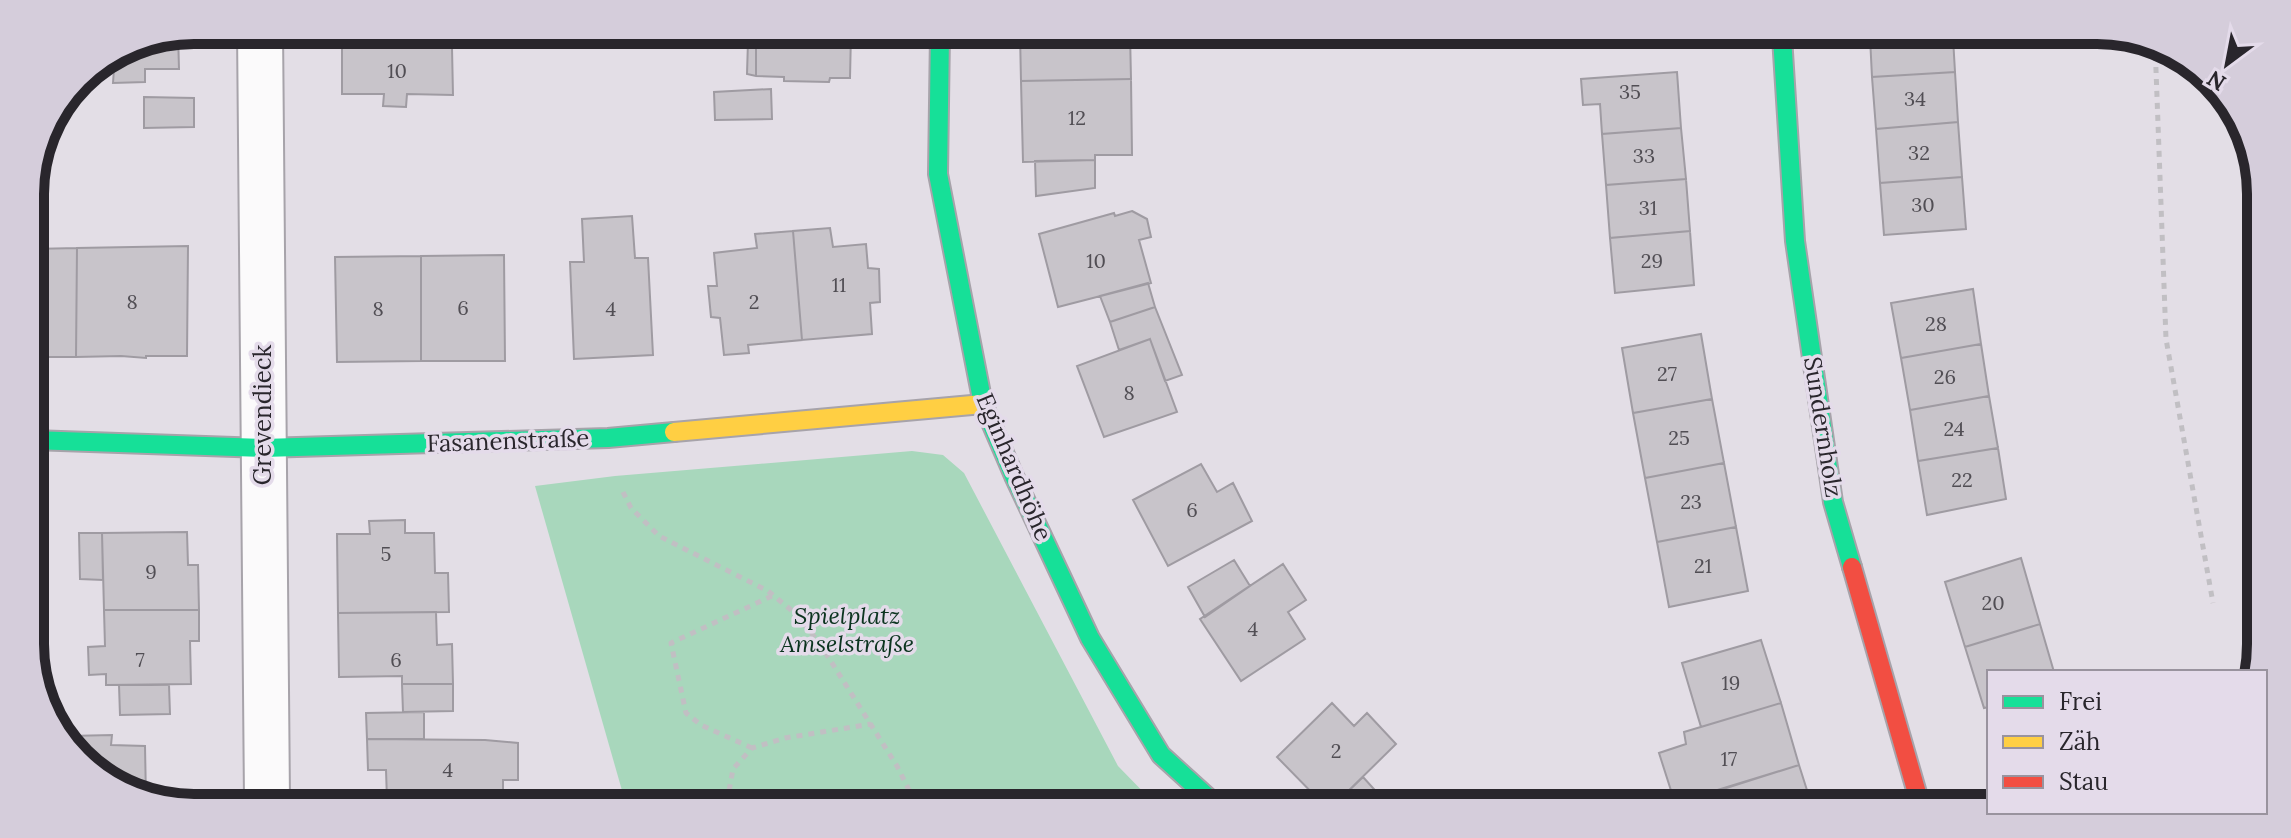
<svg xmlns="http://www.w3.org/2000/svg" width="2291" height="838" font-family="Lora,serif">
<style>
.green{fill:#a8d7bc}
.building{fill:#c8c4ca;stroke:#9f9ba2;stroke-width:2}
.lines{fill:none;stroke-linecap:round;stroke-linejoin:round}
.street-casing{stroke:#a7a3aa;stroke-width:48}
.fast-casing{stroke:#a7a3aa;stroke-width:22}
.slow-casing{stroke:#a7a3aa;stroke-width:22}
.jam-casing{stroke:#a7a3aa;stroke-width:22}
.path{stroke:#c1bfc3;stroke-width:5;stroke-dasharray:6 6;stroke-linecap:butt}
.street{stroke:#fbfafb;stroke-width:44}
.fast{stroke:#16e098;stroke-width:18}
.slow{stroke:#ffcf43;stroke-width:18}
.jam{stroke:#f24e42;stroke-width:18}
.labels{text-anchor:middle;stroke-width:7;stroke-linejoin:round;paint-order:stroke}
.number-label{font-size:20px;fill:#514e54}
.street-label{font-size:24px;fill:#29262c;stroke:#e4dbea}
.park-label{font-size:24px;font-style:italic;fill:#0b341f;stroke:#e4dbea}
.rim{fill:none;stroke:#29262c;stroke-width:10}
</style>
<rect width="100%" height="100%" fill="#e3dee6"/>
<!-- green -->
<path class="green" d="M912,451L943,455L964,473L1118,766L1155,804L625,801L535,486L615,476Z"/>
<!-- building -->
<path class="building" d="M342,31H444V48H452L453,95L407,94L406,107L383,106L384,94H342Z
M700,32H740V41H700Z
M740,32H764V42L740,41Z
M764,32L851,33L850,78H830L829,82L784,81V77L756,76V41L764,42Z
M178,33L179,69H145V82L113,83L114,69H88L132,42Z
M1020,34H1130L1131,79L1021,81Z
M1870,37L1953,38L1955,72L1872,77Z
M748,41H756V76L747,74Z
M1677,72L1681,128L1602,134L1600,104L1583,105L1581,79Z
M1955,72L1958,122L1876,129L1872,77Z
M1131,79L1132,155H1095V160L1023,162L1021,81Z
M771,89L772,119L715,120L714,92Z
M144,97L194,98V127L144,128Z
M1958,122L1962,177L1880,183L1876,129Z
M1681,128L1686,179L1606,185L1602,134Z
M1095,160V188L1036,196L1035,161Z
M1962,177L1966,229L1884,235L1880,183Z
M1686,179L1690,231L1610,238L1606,185Z
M1132,211L1147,219L1151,237L1139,240L1151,283L1058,307L1039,234L1114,213L1115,216Z
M632,216L635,258H648L653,355L574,359L570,262H584L582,219Z
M31,221H35V238H31Z
M830,228L833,247L866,244L868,268L879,269L880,302L870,303L872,334L802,340L793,231Z
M793,231L802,340L748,345L749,353L724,355L720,318L711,317L708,286H717L714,253L757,248L755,234Z
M1690,231L1694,285L1615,293L1610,238Z
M31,238H32V249L77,248L76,357H31Z
M188,246L187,356H146V358L121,356L76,357L77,248Z
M504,255L505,361H421V256Z
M421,256V361L337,362L335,257Z
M1148,283L1155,307L1110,322L1100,296Z
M1973,289L1981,344L1901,358L1891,303Z
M1155,307L1182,375L1165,381L1150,339L1119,350L1110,322Z
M1701,334L1712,399L1633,413L1622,348Z
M1150,339L1177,412L1104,437L1077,366Z
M1981,344L1989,396L1910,410L1901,358Z
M1989,396L1998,448L1918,461L1910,410Z
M1712,399L1724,463L1645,478L1633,413Z
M1998,448L2006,499L1927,515L1918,461Z
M1724,463L1736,527L1657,542L1645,478Z
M1201,464L1217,492L1233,483L1252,521L1168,566L1133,500Z
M405,520V533H434L435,573H448L449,612L338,613L337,534H370L369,521Z
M1736,527L1748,591L1669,607L1657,542Z
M187,532L188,565H198L199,610H104L102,533Z
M79,533H102L103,580L80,579Z
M2021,558L2040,624L1965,647L1945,582Z
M1234,560L1250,586L1205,617L1188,587Z
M1283,564L1306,600L1288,612L1305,639L1241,681L1200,619Z
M104,610H199V641H190L191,684L106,685V674L89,675L88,647L105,646Z
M436,612L437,645L452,644L453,684H402V676L339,677L338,613Z
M2040,624L2054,672H1989V707L1984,708L1965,647Z
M1761,640L1781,703L1701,727L1682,663Z
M402,684H453V711L403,712Z
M119,685H169L170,714L120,715Z
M1332,703L1354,726L1367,713L1396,744L1335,804H1323L1277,757Z
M1781,703L1799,765L1675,803L1659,753L1686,744L1684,732Z
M424,712V739H367L366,713Z
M112,735L111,745L145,746L146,799H142L71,752L68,746H69V736Z
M367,739L485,740L518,743V780H503V801L387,800L386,770H368Z
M1799,765L1812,806H1725L1720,790Z
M1363,777L1382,798L1376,805L1335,804Z"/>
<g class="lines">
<defs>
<path id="street" d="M260,30L267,800"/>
<path id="fast" d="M940,33L938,174L983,404L1014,476L1090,638L1161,755L1215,804
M1782,37L1795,241L1833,502L1852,567
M32,440L263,448L608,438L674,432"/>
<path id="slow" d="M674,432L983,404"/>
<path id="jam" d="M1852,567L1921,807"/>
</defs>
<!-- street casing -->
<use href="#street" class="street-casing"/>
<!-- fast casing -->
<use href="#fast" class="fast-casing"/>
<!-- slow casing -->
<use href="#slow" class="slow-casing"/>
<!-- jam casing -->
<use href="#jam" class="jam-casing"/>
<!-- path -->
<path class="path" d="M2155,43L2166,339L2213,603
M623,492L631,508L659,536L768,591L796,614L820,644L897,766L911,794V803
M752,748L701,725L686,713L671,643L774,595
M727,802L733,769L752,748L785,738L871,724"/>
<!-- street -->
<use href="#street" class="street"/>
<!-- fast -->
<use href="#fast" class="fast"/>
<!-- slow -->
<use href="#slow" class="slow"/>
<!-- jam -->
<use href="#jam" class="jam"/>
</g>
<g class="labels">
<!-- number labels -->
<g class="number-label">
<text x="397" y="78">10</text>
<text x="1630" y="99">35</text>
<text x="1915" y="106">34</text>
<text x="1077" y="125">12</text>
<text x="1919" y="160">32</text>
<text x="1644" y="163">33</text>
<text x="1923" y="212">30</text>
<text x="1648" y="215">31</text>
<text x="1096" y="268">10</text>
<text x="1652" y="268">29</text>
<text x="839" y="292">11</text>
<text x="132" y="309">8</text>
<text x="754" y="309">2</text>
<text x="463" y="315">6</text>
<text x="378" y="316">8</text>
<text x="611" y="316">4</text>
<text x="1936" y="331">28</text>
<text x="1667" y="381">27</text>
<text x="1945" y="384">26</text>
<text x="1129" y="400">8</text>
<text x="1954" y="436">24</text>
<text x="1679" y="445">25</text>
<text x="1962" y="487">22</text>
<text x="1691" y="509">23</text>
<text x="1192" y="517">6</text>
<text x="386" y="561">5</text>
<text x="1703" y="573">21</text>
<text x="151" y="579">9</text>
<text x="1993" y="610">20</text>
<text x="1253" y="636">4</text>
<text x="140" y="667">7</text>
<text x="396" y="667">6</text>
<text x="1731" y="690">19</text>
<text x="1336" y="758">2</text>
<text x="1729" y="766">17</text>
<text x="448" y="777">4</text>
</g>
<!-- street labels -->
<g class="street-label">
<text transform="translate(263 415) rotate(-90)" y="8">Grevendieck</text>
<text transform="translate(1823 427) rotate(81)" y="8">Sundernholz</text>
<text transform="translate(508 441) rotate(-2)" y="8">Fasanenstraße</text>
<text transform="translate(1014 467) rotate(67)" y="8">Eginhardhöhe</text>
</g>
<!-- park labels -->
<g class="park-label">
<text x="847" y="624">Spielplatz<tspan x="847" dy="28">Amselstraße</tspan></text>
</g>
</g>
<!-- crop -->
<path d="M0 0H2291V838H0ZM194 44H2097A150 150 0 0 1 2247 194V644A150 150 0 0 1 2097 794H194A150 150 0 0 1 44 644V194A150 150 0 0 1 194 44Z" fill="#d5cddb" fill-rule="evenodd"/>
<path class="rim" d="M194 44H2097A150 150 0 0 1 2247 194V644A150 150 0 0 1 2097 794H194A150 150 0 0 1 44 644V194A150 150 0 0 1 194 44Z"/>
<!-- legend -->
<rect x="1987" y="670" width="280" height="144" fill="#e4dbea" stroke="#99939e" stroke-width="2"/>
<rect x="2003" y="696" width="40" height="12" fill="#16e098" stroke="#99939e" stroke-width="2"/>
<text x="2059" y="710" font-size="24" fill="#29262c">Frei</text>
<rect x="2003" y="736" width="40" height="12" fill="#ffcf43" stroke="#99939e" stroke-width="2"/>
<text x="2059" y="750" font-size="24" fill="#29262c">Zäh</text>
<rect x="2003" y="776" width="40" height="12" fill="#f24e42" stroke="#99939e" stroke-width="2"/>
<text x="2059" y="790" font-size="24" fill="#29262c">Stau</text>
<!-- north arrow -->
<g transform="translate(2227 64) rotate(212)" stroke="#e4dbea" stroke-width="6" paint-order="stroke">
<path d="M0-6L14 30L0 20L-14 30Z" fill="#29262c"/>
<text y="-12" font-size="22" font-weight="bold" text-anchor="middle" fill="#29262c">N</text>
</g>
</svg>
